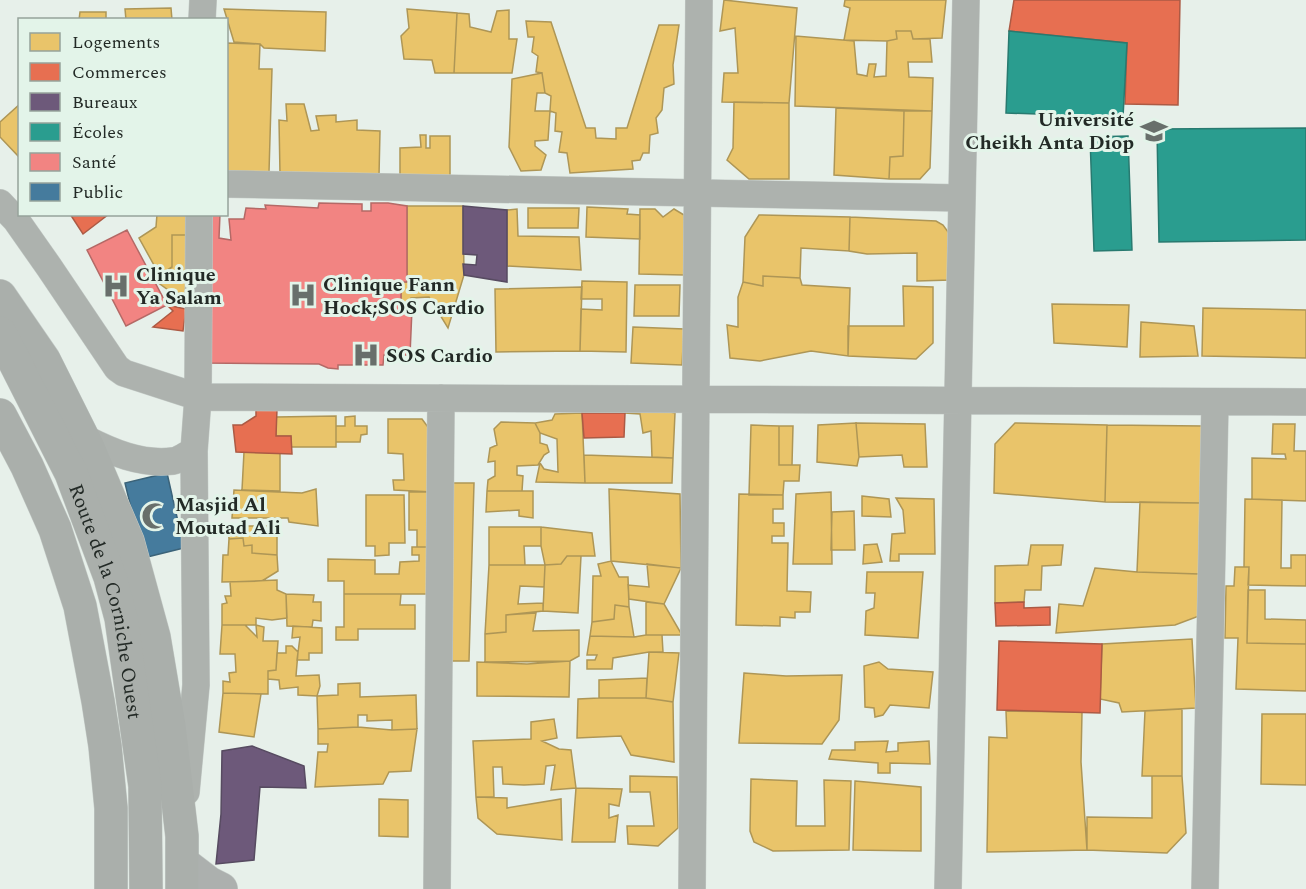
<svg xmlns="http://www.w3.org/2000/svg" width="1306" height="889" font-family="Spectral,serif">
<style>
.homes{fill:#e9c46a;stroke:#ae9656;stroke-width:1.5}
.shops{fill:#e76f51;stroke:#ac5a44;stroke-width:1.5}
.offices{fill:#6d597a;stroke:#574b61;stroke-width:1.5}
.schools{fill:#2a9d8f;stroke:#287a70;stroke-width:1.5}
.health{fill:#f28482;stroke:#b46966;stroke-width:1.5}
.public{fill:#457b9d;stroke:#3b6379;stroke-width:1.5}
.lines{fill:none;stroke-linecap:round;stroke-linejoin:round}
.street-casing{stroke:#c5ccc8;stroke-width:28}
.secondary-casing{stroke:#c5ccc8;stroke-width:34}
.highway-casing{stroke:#c5ccc8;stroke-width:34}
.street{stroke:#adb2ae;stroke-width:27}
.secondary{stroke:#acb0ae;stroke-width:33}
.highway{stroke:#aaafab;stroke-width:33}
.labels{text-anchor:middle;stroke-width:6;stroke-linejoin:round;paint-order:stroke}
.poi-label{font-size:20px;font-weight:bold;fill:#232a26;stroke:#e3f4e9;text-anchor:start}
.street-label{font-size:20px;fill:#232a26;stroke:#e3f4e9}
</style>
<rect width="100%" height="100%" fill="#e7f0ea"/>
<!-- homes -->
<path class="homes" d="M724,0L797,8L789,103L722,102L724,73H738L735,28L720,31Z
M845,0H946L942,38L913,39L911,31H896L897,39L887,41L844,40L850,8L844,6Z
M171,8L172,20H126L125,9Z
M224,9L326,12L325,51L264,48L260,44L234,42Z
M407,9L457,13L454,73H435L432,60L404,59L401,36L409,28Z
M509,10V39H517L512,73H454L457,13L469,14L470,27L491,32L497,11Z
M80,12H106V20H79Z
M526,21L551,22L586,128H595L596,138L616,139V128H627L659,25H679L673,65L674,84L664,88L662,110L656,118L658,133L650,135L649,153H643L640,160L632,161L633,169L570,173L567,153L559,152L562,132L555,131L556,113L550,111L551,96L545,93L542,73L536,72L538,56L532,52L534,37H528Z
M896,31H911L913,39H930L932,62H908L909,77L933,78L932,111L795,106L796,36L854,41L857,74L867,76L869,64H876L874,77L886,76L887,41L897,39Z
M226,43L260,44L259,69H272L269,172L226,171Z
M542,73L545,93H537L535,111H550L548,140L535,141V146L546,155L541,170L521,171L509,147L512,79Z
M734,102L789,103V179H749L727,160L733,148Z
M20,104V158L0,137V122Z
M286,104H304L311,131L319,130L316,116L336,115V122L357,120V130L380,131L379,176L280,174L279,120L287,121Z
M836,108L904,111L903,156L890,157L889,179L834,175Z
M904,111H932L930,168L920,179H889L890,157L903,156Z
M420,135H426V148H430V136H450V176L400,177V148L421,147Z
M407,206H463L464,275L448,328L429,297L411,298L412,309H401V282H407Z
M587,207L628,209L627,214L640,215V239L586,237Z
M528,208H579L578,228H528Z
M517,209L518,236L579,237L581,270L507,266V210Z
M640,209H655L663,217L674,209L684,215V275L639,274Z
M157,214H189L192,235H172V267L160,276L139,238L156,227Z
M759,215L850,217L849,251L801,248L800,278L763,276V286L743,282L745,237Z
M850,217L936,221L943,225L951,236V280L917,281V253L867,254L849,251Z
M172,235H192L185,294L171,292L153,279L172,267Z
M763,276L800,278L802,285L850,288L848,356L811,351L760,361L730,358L727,325L738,327V297L743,282L763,286Z
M582,281L627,282L626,352L580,351L581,309L602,310V299H581Z
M635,285H680L679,316H634Z
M903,286L933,287V343L916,359L848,356V326H904Z
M582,287L580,351L496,352L495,289Z
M1052,304L1129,305L1127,347L1054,343Z
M1203,308L1306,310V358L1202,356Z
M1141,322L1194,326L1198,356L1140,357Z
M633,327L684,329L682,365L631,363Z
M629,403L675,413L673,458L652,457L651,431L643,433L640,414L625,413Z
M582,413L585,483L536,482L540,463L544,469L558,472L557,439L540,433L535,423L552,420L555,414Z
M336,416V447H291V436H276V417Z
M355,416V426H367V434L361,435L360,442H336V426H345V417Z
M388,419H422L436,438L433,492L394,490L393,480H404L403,454L388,453Z
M501,422L535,423L540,433V443L547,445L549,452L544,455L538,465L517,466V475L523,476L522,491H487L488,480L495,476V461L488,462L490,448L497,445L494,429Z
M856,423L859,457L857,466L817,462L818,425Z
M856,423L925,424L927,467H904L902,455L859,457Z
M1015,423L1107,425L1105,502L994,493L995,444Z
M1273,424H1295L1294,451H1306V501L1252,499V458L1286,459L1285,454H1272Z
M751,425L779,426V465H800L799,481H784L783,495H749Z
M1107,425L1203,426L1200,503L1105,502Z
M779,426H793L792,465H779Z
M244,452L280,453V491L242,490Z
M584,455L673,458L672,483H585Z
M451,483H474L469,661H450Z
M316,489L318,526L289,522L288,518H232L234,490L302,493Z
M609,489L680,494L681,568L611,561Z
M487,491H533V518L519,516V510L486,512Z
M409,492H433V547H417V530H409Z
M831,492L832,564H793L796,494Z
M739,494L783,495V509H773V523H784V536H772V543H788L787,591L811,592L810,612H795V618L780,617V626L736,625Z
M366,495H404L405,543H389V555L375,556V546H366Z
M862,496L889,499L891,517L862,516Z
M896,498L934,499L935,554H899V561H890L892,534L905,533L903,510Z
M1245,499L1282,500L1281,568H1291V555H1306V586L1248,585L1249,567H1244Z
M1140,502L1200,503L1199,574L1137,572Z
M854,511L855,550H831L832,512Z
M228,526H277V555L252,553V545L244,546L243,538L229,539Z
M489,527H541V546H524L525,565H489Z
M541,527L592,533L595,556H567L561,564L545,565L541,546Z
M243,538L244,546L252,545V553L277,555L278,571L262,581L222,582L223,555H228L229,539Z
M877,544L882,562L863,564L864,545Z
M1031,545H1063L1061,565L1042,566L1041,590H1025L1024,602L995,603V566L1028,565Z
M412,547H433V594H344V581H328V559L375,560V574H399L400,562L419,561V555H412Z
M567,556H581L578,613L543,611L545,565L561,564Z
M611,561L619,577H628L629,607L615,605L614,619L592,622L593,576H601L598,564Z
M647,564L681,568L664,604L629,599L628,585L649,587Z
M489,565H545L544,587L520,586L518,604L543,603V611L506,615V632L485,634Z
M1235,567H1249L1247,643L1306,644V691L1236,689L1238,638H1225L1226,586H1234Z
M1095,568L1137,572L1199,574V616L1175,625L1056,633L1059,604L1083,606Z
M867,572H923L918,638L865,635L866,611L874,608L875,593H866Z
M277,580V590L286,594L287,618L272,620L256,618V625H222V604L227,603L225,596H231L230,582Z
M1248,590H1265V619L1306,620V644L1247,643Z
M286,594L314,595L313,602H321V621L313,620L312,627L287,626Z
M344,594H401L400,605H415V629H358V640H336V627H344Z
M646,602L664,604L682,635H646Z
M615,605L629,607L634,637L590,636L592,622L614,619Z
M536,613L533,631L579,630V656L570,661L485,662V634L506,632V615Z
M222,625H245L257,637L256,625L264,627L263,641H278L276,670L268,671V694L223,693V681L230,682L229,673L236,672L235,654H220Z
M293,626L322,628V653H309V660H297L300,637L292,638Z
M646,635H662L663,652H649L613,658L612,669H587V660H595L597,655H587L590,636L634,637Z
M1192,639L1196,708L1122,712L1119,703L1100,699L1102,644Z
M286,646H292L298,652L296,676L319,675L320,686L317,696L298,695V687L280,689L279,680L268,679V671L276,670L277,653H286Z
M649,652L679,653L673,702L646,698Z
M570,661L569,697L477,696V662L527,664Z
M879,662L888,669L933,672L929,708L890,705L883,715L875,717L874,708L865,707L864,666Z
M744,673L786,676L842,675L839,720L822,744L739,743Z
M647,678L646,698H599V680Z
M360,683V697L416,695L417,729L392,730V720L367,721V715H358V727L318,729L317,696L338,695V684Z
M223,693L261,694L254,737L219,732Z
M599,698H646L673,702L674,762L631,755L621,736L577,738L578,699Z
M1182,709V776H1142L1145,711Z
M1006,711L1082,712L1081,762L1087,850L987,852L989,737L1007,738Z
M1262,714H1306V785L1261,784Z
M554,719L557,738L542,741L559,749L571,750L576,788L551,790L555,765L546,766L544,784L524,785L503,784L502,767H493L494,797H476L473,741L531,739V722Z
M358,727L392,730L417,729L411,771L389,772L383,784L315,787L318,752H327L328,744H318V729Z
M888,741L886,752L898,751V743L929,741L930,764L890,763V773H878V763L829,759L832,750H855V742Z
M630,776L677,777L678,828L658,846L628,844L627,826H654L650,792H630Z
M1152,776H1182L1186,833L1167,853L1087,850V817L1152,818Z
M751,779L797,781L796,826H825L824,780L851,781L849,850L773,851L754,842L750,831Z
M855,781L921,787V851L853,850Z
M576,788L622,789L619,806L609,804V818L618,815L615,842H572Z
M476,797L507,798V808L561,799L562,840L497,834L478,818Z
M379,799L408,800V837L379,836Z"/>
<!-- shops -->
<path class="shops" d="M1014,0H1180L1178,105L1125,104L1127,43L1009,31Z
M70,214H109L83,234Z
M167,305L186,309L183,331L153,327L173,311Z
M256,409H277L276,436H291L292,454L236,452L233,425H242L256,416Z
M582,413H625L624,437L584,438Z
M1024,602V608L1050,607V625L996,626L995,603Z
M999,641L1102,644L1100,713L997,710Z"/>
<!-- offices -->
<path class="offices" d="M463,206L507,210V282L464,275L463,264L476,265L477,255L463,254Z
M252,746L304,766L306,788L260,787L254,860L216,864L221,814L222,751Z"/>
<!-- schools -->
<path class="schools" d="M1009,31L1127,43L1123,117L1006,113Z
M1306,128V240L1159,242L1157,129Z
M1128,136L1132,250L1094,251L1090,137Z"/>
<!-- health -->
<path class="health" d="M319,203L362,204V211H371V203H388L407,206V282H401V309H412L410,355H384L383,365H338V369L328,368L319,364L203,363L207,214H220L219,238L231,240L229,219H244L246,208L266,209L265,205L318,208Z
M127,230L167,305L126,326L87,250Z"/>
<!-- public -->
<path class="public" d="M167,473L184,548L143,558L125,483Z"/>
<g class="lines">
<defs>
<path id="street" d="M202,20L203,0
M226,184L962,198
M0,203L16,220L49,267L117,368L124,373L198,397L1306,402
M84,438C111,452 141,465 173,461C180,460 187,454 194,451
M186,792L196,685L194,451L198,397L199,214
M437,889L441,398
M692,889L699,0
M948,889L966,0
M1205,889L1215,402"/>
<path id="secondary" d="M183,863L209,883L221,889"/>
<g id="highway">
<path d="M0,296L44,360L88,448L128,542L154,637L169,726L182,836V889"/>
<path id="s1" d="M0,333L71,473L110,577L121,618L145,786L146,889"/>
<path d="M0,415L27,466L55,529L80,606L98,701L105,746L111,808V889"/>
</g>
</defs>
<!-- street casing -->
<use href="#street" class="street-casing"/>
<!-- secondary casing -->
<use href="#secondary" class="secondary-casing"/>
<!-- highway casing -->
<use href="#highway" class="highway-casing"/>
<!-- street -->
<use href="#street" class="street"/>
<!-- secondary -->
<use href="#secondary" class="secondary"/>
<!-- highway -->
<use href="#highway" class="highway"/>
</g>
<!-- icons -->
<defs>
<symbol id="university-bare" viewBox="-9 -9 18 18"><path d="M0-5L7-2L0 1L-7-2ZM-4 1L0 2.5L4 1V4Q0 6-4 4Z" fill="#686f6b" stroke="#e3f4e9" stroke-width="2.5" paint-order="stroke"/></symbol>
<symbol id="hospital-bare" viewBox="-9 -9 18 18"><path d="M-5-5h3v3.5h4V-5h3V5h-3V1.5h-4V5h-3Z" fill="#686f6b" stroke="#e3f4e9" stroke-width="2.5" paint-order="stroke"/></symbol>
<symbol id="mosque-bare" viewBox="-9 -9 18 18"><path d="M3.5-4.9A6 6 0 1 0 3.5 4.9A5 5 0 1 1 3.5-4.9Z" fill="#686f6b" stroke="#e3f4e9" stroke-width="2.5" paint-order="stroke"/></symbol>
</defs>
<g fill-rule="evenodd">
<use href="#university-bare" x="1135" y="112" width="38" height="38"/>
<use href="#hospital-bare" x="97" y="267" width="38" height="38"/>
<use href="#hospital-bare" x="284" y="276" width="38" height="38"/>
<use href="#hospital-bare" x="347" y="336" width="38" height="38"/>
<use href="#mosque-bare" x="136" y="497" width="38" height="38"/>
</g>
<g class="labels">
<!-- poi labels -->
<g class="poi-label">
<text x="1134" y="126" text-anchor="end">Université<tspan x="1134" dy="23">Cheikh Anta Diop</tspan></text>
<text x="136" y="281">Clinique<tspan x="136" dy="23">Ya Salam</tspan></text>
<text x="323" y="291">Clinique Fann<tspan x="323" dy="23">Hock;SOS Cardio</tspan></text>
<text x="386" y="362">SOS Cardio</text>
<text x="175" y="511">Masjid Al<tspan x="175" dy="23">Moutad Ali</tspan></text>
</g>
<!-- street labels -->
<g class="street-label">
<text dy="7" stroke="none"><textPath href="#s1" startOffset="291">Route de la Corniche Ouest</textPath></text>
</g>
</g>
<!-- legend -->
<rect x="18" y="18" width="210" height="198" fill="#e3f4e9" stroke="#96a39b" stroke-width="1.5"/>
<rect x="30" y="33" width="30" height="18" fill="#e9c46a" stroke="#96a39b" stroke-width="1.5"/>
<text x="72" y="48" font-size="18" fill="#232a26">Logements</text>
<rect x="30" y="63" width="30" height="18" fill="#e76f51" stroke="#96a39b" stroke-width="1.5"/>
<text x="72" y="78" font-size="18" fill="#232a26">Commerces</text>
<rect x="30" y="93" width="30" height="18" fill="#6d597a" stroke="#96a39b" stroke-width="1.5"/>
<text x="72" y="108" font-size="18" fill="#232a26">Bureaux</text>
<rect x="30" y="123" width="30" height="18" fill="#2a9d8f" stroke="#96a39b" stroke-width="1.5"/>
<text x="72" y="138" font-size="18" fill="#232a26">Écoles</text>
<rect x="30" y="153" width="30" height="18" fill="#f28482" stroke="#96a39b" stroke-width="1.5"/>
<text x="72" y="168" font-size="18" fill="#232a26">Santé</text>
<rect x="30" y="183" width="30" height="18" fill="#457b9d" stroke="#96a39b" stroke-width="1.5"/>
<text x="72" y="198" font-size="18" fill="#232a26">Public</text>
</svg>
